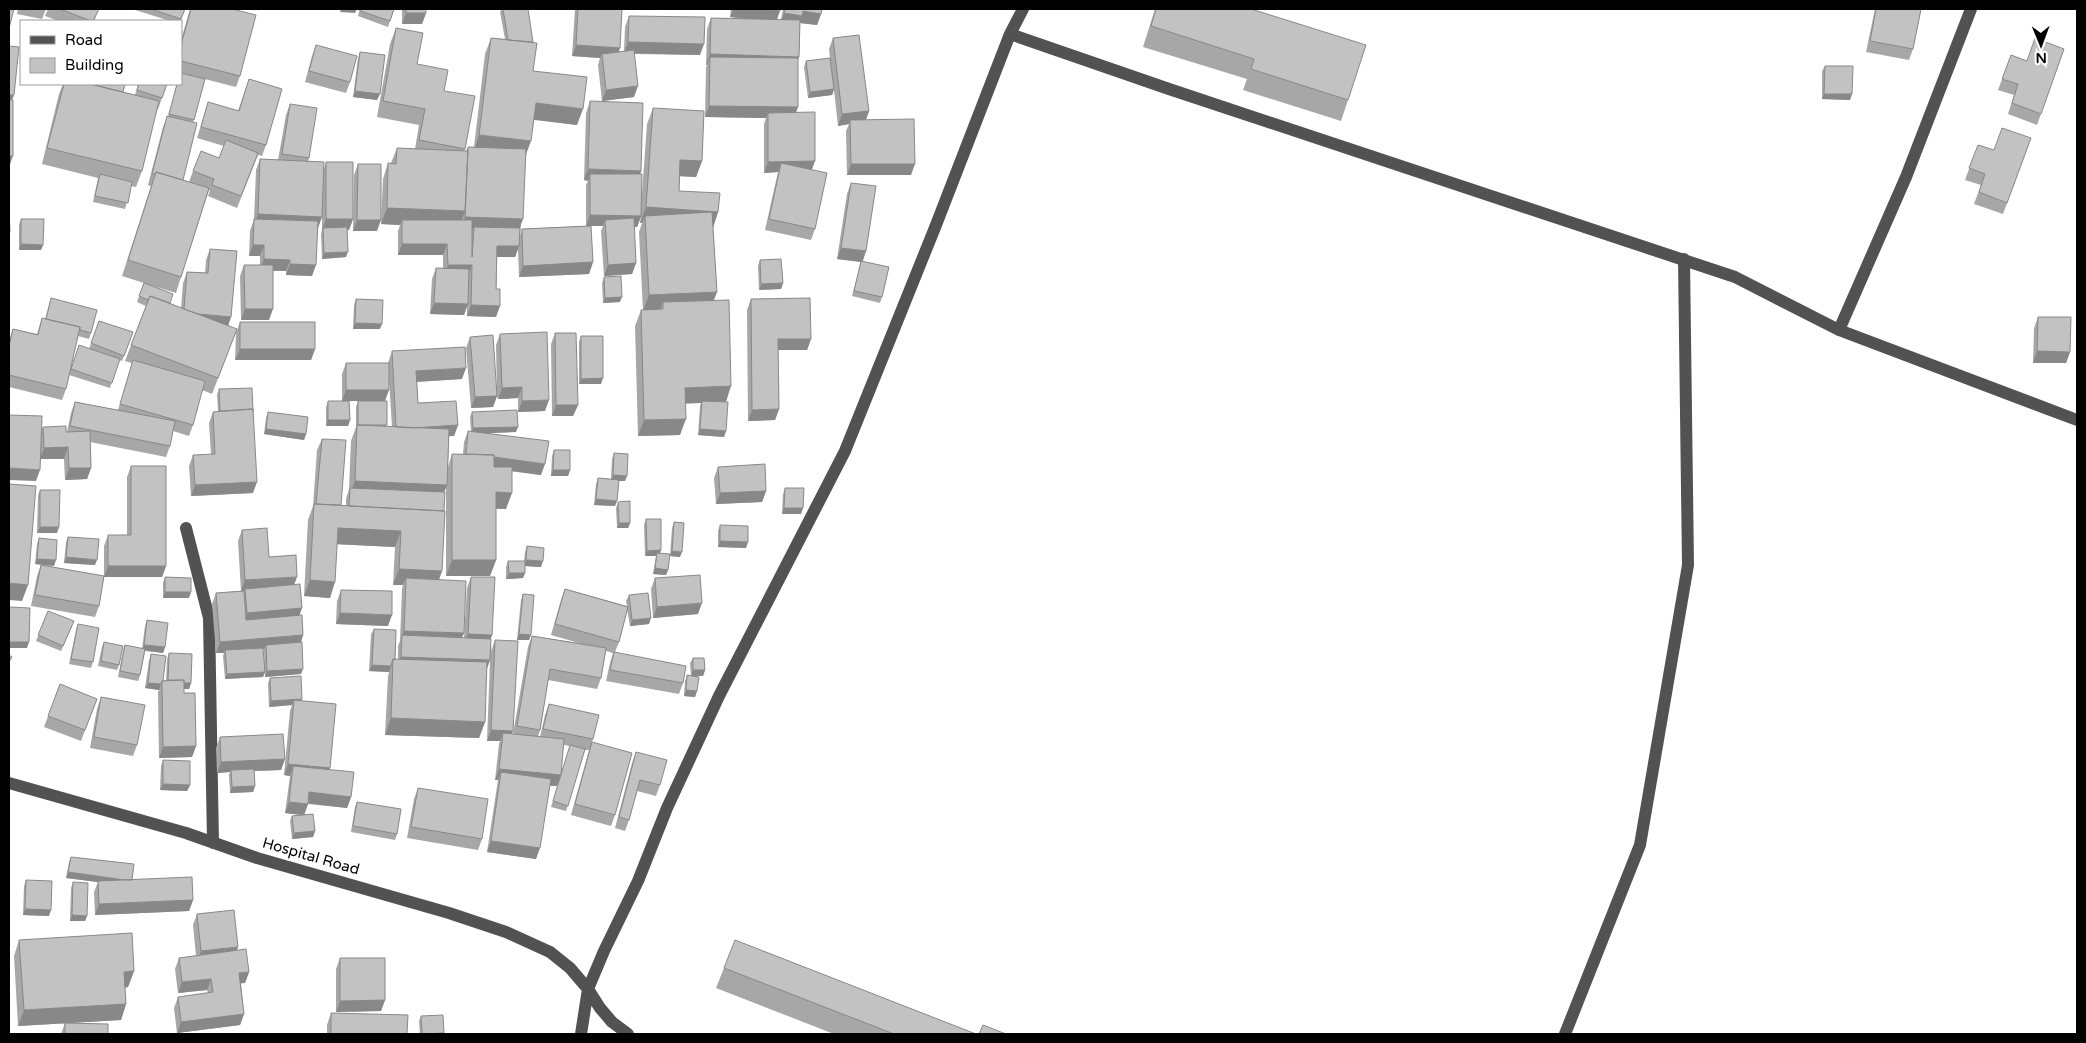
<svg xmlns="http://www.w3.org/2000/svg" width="2086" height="1043" font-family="'Varela Round',sans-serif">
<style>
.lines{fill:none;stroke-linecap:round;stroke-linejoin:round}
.minor{stroke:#525252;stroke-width:12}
.wall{fill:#a7a7a7;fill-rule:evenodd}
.shaded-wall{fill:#888}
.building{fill:#c2c2c2;stroke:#888}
.labels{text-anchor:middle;stroke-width:4.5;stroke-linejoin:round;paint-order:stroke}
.street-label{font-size:15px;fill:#000;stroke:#fff}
</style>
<rect width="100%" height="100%" fill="#fff"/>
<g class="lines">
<!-- minor -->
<path class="minor" d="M1010,34L1169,89L1735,277L1839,330L2077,420
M1839,330L1906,177L1971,9
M186,528L209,618L213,843
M9,783L186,833L257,858L449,913L506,932L550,952L570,968L588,989L600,1008L612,1022L628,1034
M581,1034L588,989L604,951L638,881L667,808L719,696L845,451L936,225L1010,34L1023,9
M1565,1034L1640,845L1688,565L1684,259"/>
</g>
<!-- wall -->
<path class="wall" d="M18,9H46L42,19L17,14Z
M48,9H99L94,21H59L45,16Z
M132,9H185L180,21H170Z
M190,9H191L240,76L236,87L189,75L205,79L193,122L183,180L189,182L193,171L219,158L224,146L197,138L208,102L238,111L249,79L266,145L262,156L258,155L237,208L208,196L210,190H209L181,277L176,293L146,284L170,303L181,308L183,283L187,272L205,273L206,260L210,249L231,317L228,326L237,329L212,394L202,390L193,425L189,436L173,431L170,446L166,457L90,442L91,468L87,479L65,480L64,459H40L36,481L41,432L43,427L67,432L71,413L75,402L118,410L132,363L125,361L146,306L137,302L144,283L122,276L151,186L148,185L163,127L168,116L177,84H181V40Z
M360,9H394L388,27L358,16Z
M402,9H426V13L422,24H402Z
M502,9H528L533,71L577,125L534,120L526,155L520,236L522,229L586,226V185L588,181L584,180L586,113L590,101L641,171L640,174L641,207L647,124L653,108L702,161L696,177L680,176L679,191L718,212L713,227L717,292L713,301L726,402V431L724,437L698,435L700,406L701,403H685L680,435L638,436L635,326L641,310H643L639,232L642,223H640L641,217L637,227H634L636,263L632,274L604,276L601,231L603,226H591L593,262L589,274L519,277L518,249L515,257H497L496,317L467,316V305L464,315L430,314L432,279L436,268H443V255H398V231L400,225L381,224L383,179L388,163H391L397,148L415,149L419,125L377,117L390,44L396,28L417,64L444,91L465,149L464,151H466L468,147H474L485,54L491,38L505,39L500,12Z
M575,9H622L619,52L624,51L625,27L629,16L700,55L634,54V97L602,101L598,65L600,58L572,56Z
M731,9H780L777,19H781L783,9H822L821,14L817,25L800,23L799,57L798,60L796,112L812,170L815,229L811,240L765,230L778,172L764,173V124L766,118L705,117L706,68L707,65H706L707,29L711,18H740L730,17Z
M1155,9H1251L1348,100L1341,121L1243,90L1247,79L1143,47Z
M1875,9H1921L1913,49L1909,60L1866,52Z
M833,38L869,111L866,120L911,175H847L846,131L849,124L838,126L834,90L832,95L808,98L804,67L806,61L830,58L829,49Z
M316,45L350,82L346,93L305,82L312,56Z
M2064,49L2037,125L2008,114L2014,95L1998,90L2011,55L2027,61Z
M360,52L377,100L353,97L358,58Z
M1825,66L1850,100L1822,99V71Z
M63,84H125L123,92L135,95L138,84H167L158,109H157L142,171L136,187L131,186L125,209L93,202L98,178L42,164L59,94Z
M290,104L309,158L308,161L324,169L326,162L353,219L349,230H347L346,257L322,259L321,234L322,230V210L318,228L312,276L286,275V271H273L269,320H241L240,276L244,265H260V256H249L250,231L254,219L256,170L260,159L278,160L286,115Z
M2031,138L2003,214L1974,204L1981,185L1965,180L1978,145L1994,150Z
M358,164L377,231H353L354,175Z
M851,183L866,251L863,261L882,297L880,303L852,296L861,262L837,259L847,194Z
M21,219L43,245L41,250H19V225Z
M760,260L783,283L781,289L759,290L758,266Z
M604,277L620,302L603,303L602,283Z
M51,298L91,333L89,339L78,336L71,366L89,349L99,321L133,332L122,361L119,360L110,388L69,375L66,389L62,400L9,387V340L13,329L37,334L42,318L45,319Z
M356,299L380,329H353L354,305Z
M751,299L811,339L807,350H778L779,409L775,420L748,421L747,310Z
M2038,317L2070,352L2066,363H2033L2034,328Z
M240,322L315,349L311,360H235L236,333Z
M555,333L578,405L573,416H552L551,344Z
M500,334L545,411L518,412V398L498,399L497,396L493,407L471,408L466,348L470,337L497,395L496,345Z
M581,336L601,384H579V342Z
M392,351L462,379L417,382L418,403L458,425L454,436H449L448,467L452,454H463L464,442L468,431H471L470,417L472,412L516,432L487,433L541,475L512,471L506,509H496V560L490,576H446V487L444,492L442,571L439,580L464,633L462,637L464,638L467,588L471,577L492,635L491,638V651L495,640L513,731L512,734H513L528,647L532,636L579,643L551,635L561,600L565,589L627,606L626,601L629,595L649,624L630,626L627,609L619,642L615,652L683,683L679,694L606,681L610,663L613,653L606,651L601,678L597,689L548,680L540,730L538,737H540L545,715L549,704L593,739L592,742L615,815L611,826L571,815L589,750H585L566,811L551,807L570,746L564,745L557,786H550L536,859L487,852L498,780H495L499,744L500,741H487L490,660L486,671L485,722L479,738L385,735L388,676L389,672L369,671L371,634L374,629L395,660H398V646L400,641L402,589L403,585H393L395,547L337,544L330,598L304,596L308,520L313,506L317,450L322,439L341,505L346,506V499L349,489L351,441L356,427V407L358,401H349L350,420L348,426H326V407L328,401H342V374L346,363H388ZM389,380L392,427H386L385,401Z
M219,389L253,412V493L191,496L189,466L193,455H211L209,423L213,412L218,411L217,395Z
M268,412L306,434L304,440L264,434L266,418Z
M554,450L570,470L568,476H551L552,456Z
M614,453L625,481H618L615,506L594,505L596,484L598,478L611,479L612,459Z
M131,466L166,566L162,577H104L99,606L95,617L31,606L37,576L41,565L104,576V546L108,535H127V477Z
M718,467L766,491L762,502L716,504L714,478Z
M785,488L801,514H782L783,494Z
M40,490L57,533H37L38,495Z
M618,502L630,523L628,528H617L616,508Z
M646,519L661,550L660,553L668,570L666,575L653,574L656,556H645L644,525Z
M674,522L680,557L670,556L672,528Z
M720,525L746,548L718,547V531Z
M242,530L295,585L302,608L299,615L303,635L301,643V674L265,677L264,649H263L265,672L263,677L225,679L223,656L224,653H216L212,604L216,593L241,591L238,541Z
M68,537L95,565L64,563L66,542Z
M39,538L54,566L35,564L37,544Z
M527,546L541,567L525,566V573L523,578L506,579V567L508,561H524L525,552Z
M165,577L189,598H163V583Z
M655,578L698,614L653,618L651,589Z
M341,590L388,626L336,624L337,601Z
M523,594L529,640H517L521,600Z
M48,611L72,626L61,651L36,641Z
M147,620L165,647L163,653L145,651L140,675L138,681L118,677L123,651L125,645L142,649L145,626Z
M78,624L93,662L91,668L69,664L76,630Z
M104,642L119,665L117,670L98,666L102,647Z
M169,653L191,683L189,689H184V693L196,746L192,757L159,758L158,692L159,690L145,688L149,660L151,654L163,681L166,680L167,659Z
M693,658L705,670L703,676H694L697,691L695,697L684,696L685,681L687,675L691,676L690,663Z
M270,678L302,701L329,770L351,797L347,808L308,804L304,815L315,831L313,837L292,839L290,821L292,816L300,815L285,813L290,776L284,775L290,711L292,705L269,707L268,683Z
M60,684L97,699L81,741L44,727Z
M101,697L137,745L133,756L90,748L97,709Z
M220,737L285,759L281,770L254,771L255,786L253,792L230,793L229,775L230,772L217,773L216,748Z
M636,752L660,785L656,796L637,791L629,820L625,831L615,828L632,763Z
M163,760L190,785L187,791L160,790L161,766Z
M418,788L482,839L478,850L407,838L414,799Z
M357,802L397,834L395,840L351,832L355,807Z
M71,857L132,880L193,900L189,911L95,915L94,892L98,882L66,878L69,862Z
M26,880L49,916L23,915L24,886Z
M73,882L87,916L85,921H70L71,888Z
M197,914L238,947L237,950L249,972L245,983H241L244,1014L240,1025L177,1033L174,1008L178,997L208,993L207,990L178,993L175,969L179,958L196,956L193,925Z
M19,940L134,971L128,987L125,988L126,1004L121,1020L18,1026L14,956Z
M340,958L385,1000L381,1011L336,1012V969Z
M724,968L976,1034H834L716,988Z
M331,1013L407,1034H327V1025Z
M421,1016L444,1033L443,1034H420L419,1021Z
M65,1023L108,1034H61Z"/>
<!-- shaded-wall -->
<path class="shaded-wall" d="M341,9H357L355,13L340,12Z
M733,9H757L780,11L776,22L730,17Z
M803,11L821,14L817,25L800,23L780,24L784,13Z
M406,13H426L422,24H402Z
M628,42L704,44L700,55L624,53Z
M576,45L620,48L616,59L602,54L600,58L572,56Z
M710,54L799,57L795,68L710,57L707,65H706Z
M638,86L634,97L602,101L606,90Z
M834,89L832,95L808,98L810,92Z
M355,91L380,94L377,100L353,97Z
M1824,94H1852L1850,100L1822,99Z
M9,95H14L10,106H9Z
M536,103L583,109L577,125L530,119Z
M709,106L798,107L794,118L768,113L766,118L705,117Z
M869,111L865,122L850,120L849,124L838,126L842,114Z
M479,135L531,141L525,157L474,151Z
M9,156H13L9,167Z
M680,160L702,161L696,177L675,176Z
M815,161L811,172L781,163L778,172L764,173L768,162Z
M851,164H915L911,175H847Z
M588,169L641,171L637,182L590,174L588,181L584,180Z
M646,207L718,212L713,228L645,216L642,223H640Z
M387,208L465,211L459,227L402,220L400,225L381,224Z
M258,214L322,217L318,228L254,225Z
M590,215L641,216L637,227L606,226L605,220L603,226H586Z
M465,217L523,219L519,230L461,228Z
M326,219H353L349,230H322Z
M357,220H381L377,231H353Z
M21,244L43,245L41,250H19Z
M402,244H447L443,255H398Z
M253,245H264L260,256H249Z
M497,246H519L515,257H493Z
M841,248L866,251L862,262L837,259Z
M348,252L346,257L322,259L324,253Z
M264,259L290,260L286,271L260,270Z
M593,262L589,274L519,277L523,266Z
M636,263L632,274L604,276L608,265Z
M290,264L316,265L312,276L286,275Z
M448,265H472L468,276H444Z
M783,283L781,289L759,290L761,284Z
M717,292L711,308L663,302L660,310L643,311L649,295Z
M622,297L620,302L603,303L605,298Z
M434,303L468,304L464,315L430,314Z
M471,305L500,306L496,317L467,316Z
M245,309H273L269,320H241Z
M184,313L231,317L227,328Z
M355,323L382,324L380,329H353Z
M778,339H811L807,350H774Z
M240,349H315L311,360H235Z
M2037,351L2070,352L2066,363H2033Z
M466,368L462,379L412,382L416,371Z
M603,378L601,384H579L581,379Z
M731,386L726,402L702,401L701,403L679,404L685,388Z
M522,387L518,398L498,399L502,388Z
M346,390H389L385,401H342Z
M497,396L493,407L471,408L475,397Z
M549,400L545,411L518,412L522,401Z
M556,405H578L573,416H552Z
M779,409L775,420L748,421L752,410Z
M686,419L680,435L638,436L644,420Z
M328,420H350L348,426H326Z
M458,425L454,436L392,440L396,429Z
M518,427L516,432L471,434L473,428Z
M266,429L306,434L304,440L264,434Z
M700,429L726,431L724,437L698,435Z
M68,447L64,459H40L44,448Z
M466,454L545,464L541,475L462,465Z
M9,468L40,470L36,481L9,480Z
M69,468H91L87,479L65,480Z
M553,470H570L568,476H551Z
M613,475L627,476L625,481H611Z
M355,481L447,485L441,501L349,497Z
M257,482L253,493L191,496L195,485Z
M766,491L762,502L716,504L720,493Z
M496,492L512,493L506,509L490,508Z
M596,499L617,501L615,506L594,505Z
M784,508H803L801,514H782Z
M619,523H630L628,528H617Z
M40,527H59L57,533H37Z
M338,528L401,531L395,547L332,544Z
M720,541L748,542L746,548L718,547Z
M661,550L659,556L657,553L656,556H645L647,551Z
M672,551L682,552L680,557L670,556Z
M66,557L97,560L95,565L64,563Z
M37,559L56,560L54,566L35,564Z
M452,560H496L490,576H446Z
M526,560L543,561L541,567L524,566Z
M108,566H166L162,577H104Z
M655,568L668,570L666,575L653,574Z
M399,569L442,571L436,587L406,578L403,585H393Z
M509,573H525L523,578L506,579Z
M297,577L293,588L245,589L244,591H241L245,580Z
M310,580L335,582L330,598L304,596Z
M9,583L28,585L22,601L9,600Z
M165,592H191L189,598H163Z
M702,603L698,614L653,618L657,607Z
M302,608L298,619L243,624L247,613Z
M340,613L392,615L388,626L336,624Z
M651,618L649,624L630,626L632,620Z
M404,631L464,633L459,644L402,637Z
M468,634L492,635L488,646L464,645Z
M519,634L531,635L529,640H517Z
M303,635L299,647L266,645L264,649L225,652V650L224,653H216L220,642Z
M9,642H29L27,648H9Z
M144,645L165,647L163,653L142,650Z
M401,657L490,660L486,671L397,668Z
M372,665L391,666L389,672L369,671Z
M303,669L301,674L265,677L267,671Z
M693,670H705L703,676H691Z
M265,672L263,677L225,679L227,674Z
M148,683L161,684L159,690L145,688Z
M168,683H191L189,689L166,688Z
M686,690L697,691L695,697L684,696Z
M302,699L300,705L294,700L292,705L269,707L271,701Z
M391,718L485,722L479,738L385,735Z
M491,730L513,731L509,742L503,733L500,741H487Z
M196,746L192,757L159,758L163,747Z
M285,759L281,770L231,772V770L230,772L217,773L221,762Z
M288,764L330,768L326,779L293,766L290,776L284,775Z
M499,769L561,775L557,786L500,780L501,772L498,780H495Z
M163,784L190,785L187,791L160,790Z
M255,786L253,792L230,793L232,787Z
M309,792L351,797L347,808L305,803Z
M289,802L308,804L304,815L285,813Z
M315,831L313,837L292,839L294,833Z
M491,841L540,848L536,859L487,852Z
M68,872L131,881L129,886L66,878Z
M193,900L189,911L95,915L99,904Z
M25,909L51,910L49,916L23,915Z
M72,915L87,916L85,921H70Z
M238,947L234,958L197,962L201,951Z
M134,971L128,987L118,988L124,972Z
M249,972L245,983L235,984L239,973Z
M211,979L207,990L178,993L182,982Z
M385,1000L381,1011L336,1012L340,1001Z
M126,1004L121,1020L18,1026L24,1010Z
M244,1014L240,1025L177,1033L181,1022Z"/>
<!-- building -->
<path class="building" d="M9,9H14L9,28Z
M60,9H99L93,21H91Z
M151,9H185L181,19Z
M191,9H232L256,15L240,76L181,61V45Z
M360,9H394L390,21L360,11Z
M406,9H426V13H406Z
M503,9H528L533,42L508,40Z
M578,9H622L620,48L576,45Z
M757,9H780V11Z
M785,9H822L821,14L803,11L802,16L784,13Z
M1156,9H1251L1366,45L1348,100L1251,69L1254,59L1151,26Z
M1876,9H1921L1913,49L1870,41Z
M629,16L705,17L704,44L628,42Z
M711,18L800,20L799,57L710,54Z
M396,28L423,33L417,64L448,70L444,91L475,96L465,149L419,140L425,109L383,101Z
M859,35L869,111L842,114L833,38Z
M491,38L537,43L533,71L587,77L583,109L536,103L531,141L479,135Z
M2035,38L2064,49L2041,114L2012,103L2018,84L2002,79L2011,55L2027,61Z
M316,45L357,56L350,82L309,71Z
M9,46L19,47L14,95H9Z
M634,50L638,86L606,90L602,54Z
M360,52L385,55L380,94L355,91Z
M710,57L798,58V107L709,106Z
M830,58L834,89L810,92L806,61Z
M1825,66H1853L1852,94H1824Z
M181,73L205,79L194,120L169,114L177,84H181Z
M249,79L282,89L266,145L201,127L208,102L239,111Z
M64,84H90L159,101L142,171L47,148Z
M90,84H125L123,92Z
M139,84H167L162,98L137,90Z
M9,100H13V156H9Z
M590,101L643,103L641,171L588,169Z
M290,104L317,108L309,158L282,154Z
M653,108L704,111L702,161L680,160L679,191L720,193L718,212L646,207Z
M815,112V161L768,162V113Z
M167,116L197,123L183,180L156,172L155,174H152Z
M914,119L915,164H851L850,120Z
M2002,128L2031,138L2007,203L1979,192L1985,174L1969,168L1978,145L1994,150Z
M226,140L258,153L241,196L212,185L214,179L193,171L201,151L219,158Z
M468,147L526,149L523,219L465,217Z
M397,148L468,151L465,211L387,208L388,163L396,164Z
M260,159L324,162L322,217L258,214Z
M326,162H353V219H326Z
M781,163L827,173L815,229L769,219Z
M358,164H381V220H357Z
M156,172L209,188L181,277L128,260Z
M100,174L132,182L128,203L95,196Z
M590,174H642L641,216L590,215Z
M851,183L876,186L866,251L841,248Z
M9,209L10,232H9Z
M712,212L717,292L649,295L645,216Z
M634,218L636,263L608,265L605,220Z
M21,219H44L43,245L21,244Z
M254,219L318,221L316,265L290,264V260L264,259V245H253Z
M402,220H472V257L474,227L520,228L519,246H497L496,289H500V306L471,305L472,265H448L447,244H402Z
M591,226L593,262L523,266L522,229Z
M347,227L348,252L324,253L323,228Z
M210,249L237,251L231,317L198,314L184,309L187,272L208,273Z
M781,259L783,283L761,284L760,260Z
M861,261L889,267L882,297L854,291Z
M244,265H273V309H245Z
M436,268L469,269L468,304L434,303Z
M621,276L622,297L605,298L604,277Z
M144,283L173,294L170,303L150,296L148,300L139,296Z
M150,296L237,329L218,378L131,345Z
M51,298L97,310L91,333L80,330V327L46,319Z
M810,298L811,339H778L779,409L752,410L751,299Z
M356,299L383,300L382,324L355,323Z
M729,300L731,386L685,388L686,419L644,420L641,310L663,309V302Z
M2038,317H2071L2070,352L2037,351Z
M42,318L80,327L66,389L9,375V346L13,329L38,335Z
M99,321L133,332L124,356L91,343Z
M240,322H315V349H240Z
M547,332L549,400L522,401V387L502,388L500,334Z
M555,333H576L578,405H556Z
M493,335L497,396L475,397L470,337Z
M581,336H603V378L581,379Z
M79,345L120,359L112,383L71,369Z
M465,347L466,368L416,371L418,403L456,401L458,425L413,428L396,427L392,351Z
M133,360L205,381L193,425L120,404Z
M346,363H389V390H346Z
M252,388L253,411V409L220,411L219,389Z
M328,401H349L350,420H328Z
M358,401H387V425H358Z
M702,401L728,402L726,431L700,429Z
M75,402L175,421L170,446L70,426Z
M253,409L257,482L195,485L193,455L215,454L213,412Z
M517,410L518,427L473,428L472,412Z
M268,412L308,417L306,434L266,429Z
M9,415L42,416L40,470L9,468Z
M357,425L449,429L447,485L355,481Z
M66,426V432L90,431L91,468H69L68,447L44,448L43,427Z
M468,431L549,441L545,464L494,457V455L466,454Z
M322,439L346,440L341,505L316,504Z
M554,450H570V470H553Z
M614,453L628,454L627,476L613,475Z
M452,454L494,455V467H512V493L496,492V560H452Z
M765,464L766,491L720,493L718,467Z
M131,466H166V566H108V535H131Z
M598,478L619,480L617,501L596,499Z
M9,484L36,486L28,585L9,583Z
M350,488L445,492L444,511L349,506Z
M785,488H804L803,508H784Z
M40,490H60L59,527H40Z
M630,501V523H619L618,502Z
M314,504L445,511L442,571L399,569L401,531L338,528L335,582L310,580Z
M646,519H661V550L647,551Z
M674,522L684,523L682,552L672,551Z
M720,525L748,526V542L720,541Z
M267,528L269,557L296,555L297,577L245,580L242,530Z
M68,537L99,539L97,560L66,557Z
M39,538L57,540L56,560L37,559Z
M527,546L544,548L543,561L526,560Z
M657,553L670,554L668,570L655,568Z
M508,561H525V573H509Z
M41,565L104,576L99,606L35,595Z
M700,575L702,603L657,607L655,578Z
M165,577L191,578V592H165Z
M471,577H495L492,635L468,634Z
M406,578L466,581L464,633L404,631Z
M300,584L302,608L247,613L245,589Z
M565,589L628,607L619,642L555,624Z
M341,590L392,591V615L340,613Z
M244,591L246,620L302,615L303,635L220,642L216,593Z
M648,593L651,618L632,620L629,595Z
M523,594L534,595L531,635L519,634Z
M9,607L30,608L29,642H9Z
M48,611L74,621L63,646L38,635Z
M147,620L168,623L165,647L144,645Z
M78,624L99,628L93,662L71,659Z
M374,629L396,630L395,660L393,659L391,666L372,665Z
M402,635L491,639L490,660L401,657Z
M532,636L606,648L601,678L550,669L540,730L517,726Z
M495,640L518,641L513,731L491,730Z
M104,642L123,646L119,665L101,661Z
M302,642L303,669L267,671L266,645Z
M125,645L145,649L140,675L120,671Z
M263,648L265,672L227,674L225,650Z
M614,652L686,666L683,683L610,670Z
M169,653L192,654L191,683H184V680H168Z
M151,654L166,656L163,681H162L161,684L148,683Z
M9,655L12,657L9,662Z
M693,658H704L705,670H693Z
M393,659L487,662L485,722L391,718Z
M687,675L699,677L697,691L686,690Z
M301,676L302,699L271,701L270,678Z
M184,680V693H195L196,746L163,747L162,681Z
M60,684L97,699L85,730L48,716Z
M101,697L145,705L137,745L94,737Z
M294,700L336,704L330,768L288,764Z
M549,704L599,715L593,739L543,729Z
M503,733L564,739L561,775L499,769Z
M283,734L285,759L221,762L220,737Z
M592,742L632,753L615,815L575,804Z
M570,745L585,749L568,806L553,801Z
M636,752L667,760L660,785L640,780L629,820L619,817Z
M163,760L190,761V785L163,784Z
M293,766L354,772L351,797L309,792L308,804L289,802Z
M254,769L255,786L232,787L231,770Z
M501,772L551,779L540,848L491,841Z
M418,788L488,799L482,839L411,827Z
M357,802L401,809L397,834L353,826Z
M313,814L315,831L294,833L292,816Z
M71,857L134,864L132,880H125L68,872Z
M192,877L193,900L99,904L98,881Z
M26,880L52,881L51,910L25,909Z
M73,882L88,883L87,916L72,915Z
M234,910L238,947L201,951L197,914Z
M132,933L134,971L124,972L126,1004L24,1010L19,940Z
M735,940L976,1034H894L724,968Z
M246,949L249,972L239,973L244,1014L181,1022L178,997L213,992L211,979L182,982L179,958Z
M340,958H385V1000L340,1001Z
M331,1013L408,1015L407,1034H331Z
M443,1015L444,1033L422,1034L421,1016Z
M65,1023L108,1024V1034H65Z
M983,1025L1006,1034H979Z"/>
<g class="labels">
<!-- street labels -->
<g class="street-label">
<text transform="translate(311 856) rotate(16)" y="5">Hospital Road</text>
</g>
</g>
<!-- border -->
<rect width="2086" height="1043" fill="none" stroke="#000000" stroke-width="20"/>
<!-- legend -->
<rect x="20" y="20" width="162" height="65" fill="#ffffff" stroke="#999999"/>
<rect x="30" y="36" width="25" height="8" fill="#525252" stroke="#999999"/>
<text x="65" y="45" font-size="15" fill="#000000">Road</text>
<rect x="30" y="58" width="25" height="15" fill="#c2c2c2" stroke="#999999"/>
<text x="65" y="70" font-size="15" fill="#000000">Building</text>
<!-- north arrow -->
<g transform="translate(2041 45) rotate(179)" stroke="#ffffff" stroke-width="4" paint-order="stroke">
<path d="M0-4L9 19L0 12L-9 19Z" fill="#000000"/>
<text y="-8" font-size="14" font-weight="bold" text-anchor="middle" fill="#000000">N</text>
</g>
</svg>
